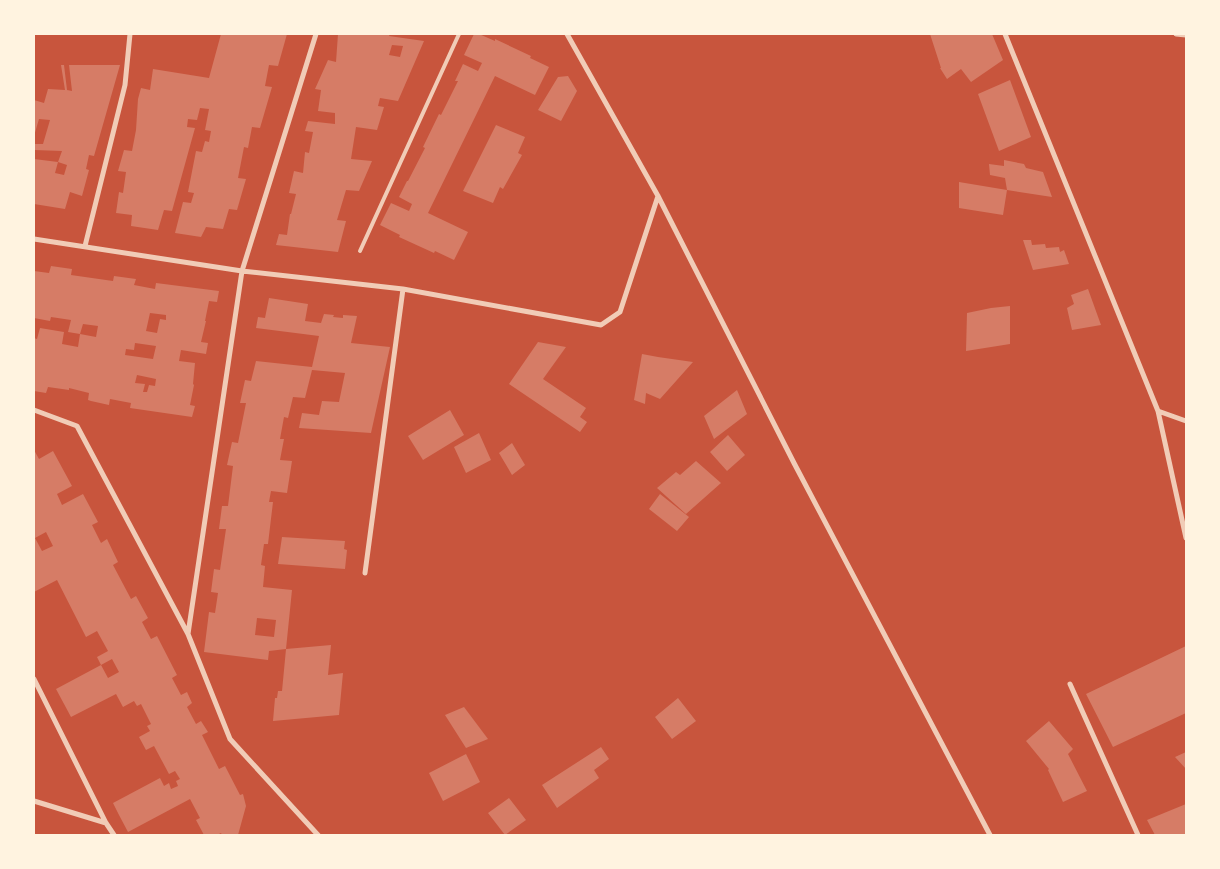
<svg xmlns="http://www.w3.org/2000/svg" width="1220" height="869" font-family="'Nunito Sans',sans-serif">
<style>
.building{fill:#d67c66;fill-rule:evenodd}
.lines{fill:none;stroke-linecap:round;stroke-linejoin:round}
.service{stroke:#f1ccb7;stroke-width:4}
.minor{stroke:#f1ccb7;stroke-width:5}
</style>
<rect width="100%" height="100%" fill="#c8553d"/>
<!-- building -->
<path class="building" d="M221,34H287L278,66L269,65L265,86L272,87L260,128L252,127L248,148L244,147L238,178L246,179L237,210L229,209L223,229L206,227L201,237L175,233L183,202L191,203L194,193L188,192L196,151L202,152L205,141L209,142L211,131L205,130L209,109L200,108L197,120L188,119L187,127L195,128L172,211L164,210L158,230L131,226L132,215L116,213L119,192L123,193L126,172L118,171L124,150L132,151L136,130L138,99L141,88L150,90L153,69L209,78Z
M338,34H390L389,36L424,41L398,101L380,98L378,106L384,107L377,130L356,127L351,159L372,161L359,191L346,190L337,220L346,221L338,252L276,245L279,234L287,235L290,214H291L296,194L289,193L294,171L303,173L305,152L309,153L313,132L305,131L308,121L335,124V113L318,111L321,90L315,89L328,60L336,62ZM392,45L403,46L400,57L389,55Z
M474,34H479L495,41V39L531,56L530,58L549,67L535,95L495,76L478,111L428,213L468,232L454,260L435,251L434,253L399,237L400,235L380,225L391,203L409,211L412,204L399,197L407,181H408L425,148L423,147L439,114L441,115L458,81H455L463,64L478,71L482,63L464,55Z
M930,34H992L1003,60L971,82L961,69L947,79L940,68H941Z
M61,65H64L67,90L72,91L69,65H120L94,156L89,155L86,169L89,170L82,196L70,192L65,209L34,204V159L58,162L55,173L64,175L67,165L58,162L62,151L34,150V144H43L50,120L39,119L34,136V100L44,103L48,89L65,90Z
M568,76L577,91L561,121L538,110L558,77Z
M1010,80L1031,137L999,151L978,94Z
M496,125L525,137L518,153L522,155L503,189L500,187L493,203L463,191Z
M1004,160L1024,164L1026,168L1043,172L1052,197L1007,190L1005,178L990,175L989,164L1004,166Z
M959,182L1007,190L1003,215L959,208Z
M1023,240H1031L1032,245L1045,244L1046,248L1059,247L1060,252L1064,250L1069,264L1033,270Z
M51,266L72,269L71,275L113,281L114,276L136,279L134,285L155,289L156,283L219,291L217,302L209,301L205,321H206L201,342L208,343L206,354L181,350L179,361L195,363L193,384L194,385L190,405L195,406L192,417L130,408L131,403L110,399L109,405L91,401L88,400L89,393L69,388V390L48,387L46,393L34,391V338L37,339L40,328L64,332L62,344L78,347L80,334L68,332L71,320L51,317L50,321L34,318V271L49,273ZM150,313L166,315V320L160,319L157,333L146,331ZM83,324L98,326L96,337L80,334ZM135,343L156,346L153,359L125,355L126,349L134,350ZM137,375L156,379L155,386L149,385L147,392H143L145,384L135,383Z
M1088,289L1101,325L1072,330L1067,308L1074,304L1071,295Z
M269,298L308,304L305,321L321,323L324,314L334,315L333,317L343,318V315L357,316L351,343L390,347L371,433L299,428L302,413L319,415L322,401L339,402L345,373L312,370L305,398L293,397L288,418L284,417L280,439H284L280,460L292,461L287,493L271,491L269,502H273L268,544H264L261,565L265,566L263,587L292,590L286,649L331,645L328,675L343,673L339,715L273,721L275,698H277L278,691H282L286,649L269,651L268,660L204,652L209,612L215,613L218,593L211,592L214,569L220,570L226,529H219L222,506H228L233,466L227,465L232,442L238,443L246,403H240L245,380L251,381L256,361L312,367L319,336L256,328L258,317L265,318ZM257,618L276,620L274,637L255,635Z
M1010,306V344L966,351L967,313L991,308Z
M538,342L566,347L543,379L586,408L580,417L587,422L580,432L509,384Z
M642,354L658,357L693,362L660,399L646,393L645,404L634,400Z
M737,390L747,414L714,439L704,416Z
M450,410L464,435L423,460L408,436Z
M479,433L491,460L466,473L454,447Z
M728,435L745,455L727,471L710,452Z
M512,443L525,465L512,475L499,453Z
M34,450L39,459L53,451L72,486L57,494L62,505L83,494L98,522L92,525L101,543L107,539L118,562L113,565L131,599L136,596L148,618L142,622L151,639L157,636L177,675L172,678L181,695L187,692L192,703L187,707L196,724L201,721L208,732L202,735L219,769L225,766L240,795L243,794L246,806L238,835H222L221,833L217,835H204L196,820L200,818L190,799L128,832L119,815L113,803L160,778L164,786L169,783L171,789L178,786L176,781L180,779L175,771L169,774L154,746L146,750L139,737L150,731L147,726L151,724L141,704L137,706L134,701L123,707L116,694L71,717L56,689L101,665L97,657L108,651L97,631L86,637L57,580L34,592V513L35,512L34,509ZM46,532L53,546L42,551L35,538ZM112,659L119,672L108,678L101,665Z
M696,461L721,483L686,514L657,488L676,472L680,475Z
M660,494L689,517L677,531L649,509Z
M282,537L345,541L344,549L347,550L345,569L278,564Z
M1186,646V713L1113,747L1086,694Z
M678,698L696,721L672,739L655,717Z
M464,707L488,739L466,748L445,715Z
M1049,721L1073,749L1068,754L1087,791L1063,802L1048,770L1049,769L1026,741Z
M601,747L609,759L594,770L599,778L557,808L542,785Z
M1186,752V769L1175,757Z
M466,754L480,782L443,801L429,773Z
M509,798L526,820L505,835L488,813Z
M1186,804V835H1155L1147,820Z"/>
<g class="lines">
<!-- service -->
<path class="service" d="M360,251L459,34"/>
<!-- minor -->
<path class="minor" d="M567,34L658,196L794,463L990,835
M1005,34L1158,411L1186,538
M1176,34L1186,35
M34,239L242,271L403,289L601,325L620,312L658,196
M85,246L125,85L130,34
M34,410L77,426L188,634L230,739L318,835
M1158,411L1186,421
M365,573L403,289
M188,634L242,271L316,34
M34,679L106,823L114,835
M1070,684L1138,835
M34,801L106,823"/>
</g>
<!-- border -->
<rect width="1220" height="869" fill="none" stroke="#fff3e0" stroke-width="70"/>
</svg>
